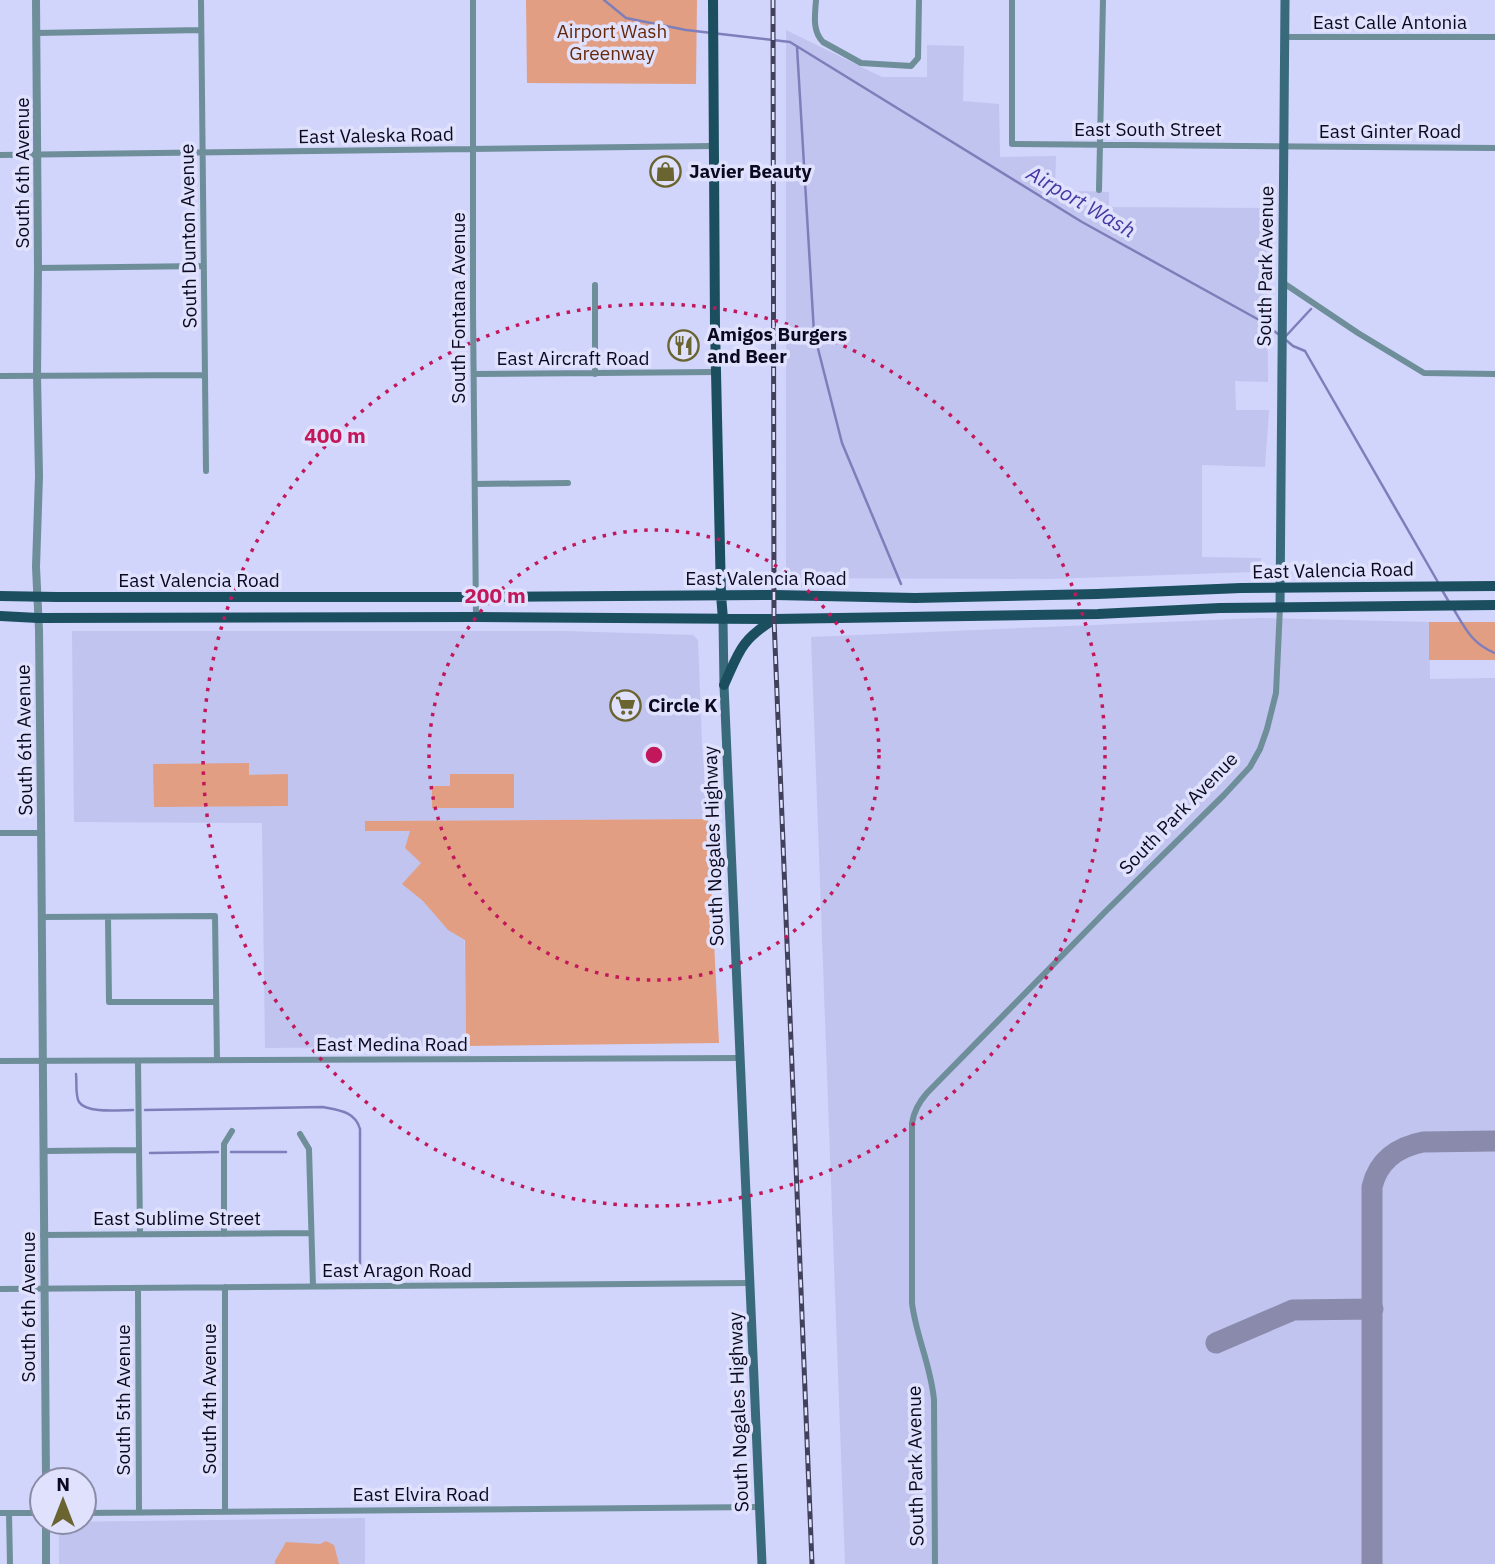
<svg xmlns="http://www.w3.org/2000/svg" width="1495" height="1564" font-family="'IBM Plex Sans',sans-serif">
<style>
.built{fill:#c1c4ee}
.green{fill:#e29e83}
.lines{fill:none;stroke-linecap:round;stroke-linejoin:round}
.stream{stroke:#7e7fba;stroke-width:2.5}
.taxiway{stroke:#898aac;stroke-width:21}
.minor{stroke:#6e8e9a;stroke-width:6}
.tertiary{stroke:#6e8e9a;stroke-width:8}
.secondary{stroke:#386a7c;stroke-width:9}
.primary{stroke:#1b4f60;stroke-width:10}
.rail-casing{stroke:#41415c;stroke-width:5}
.rail{stroke:#e0e2fd;stroke-width:2.5;stroke-dasharray:8;stroke-linecap:butt}
.ring{fill:none;stroke:#c2185b;stroke-width:3.5;stroke-dasharray:3.5 7}
.labels{text-anchor:middle;stroke-width:7;stroke-linejoin:round;paint-order:stroke}
.street-label{font-size:19px;fill:#0a091f;stroke:#e0e2fd}
.park-label{font-size:19px;fill:#66280a;stroke:#e0e2fd}
.poi-label{font-size:19px;font-weight:bold;fill:#0a091f;stroke:#e0e2fd;text-anchor:start}
.water-label{font-size:21px;font-style:italic;fill:#4538a3;stroke:#e0e2fd}
.centre{fill:#c2185b;stroke:#e0e2fd;stroke-width:3.5}
.ring-label{font-size:21px;text-anchor:middle;font-weight:bold;fill:#c2185b;stroke:#e0e2fd;stroke-width:7;stroke-linejoin:round;paint-order:stroke}
</style>
<rect width="100%" height="100%" fill="#d1d4fb"/>
<!-- built -->
<path class="built" d="M786,30L882,77H927V45L964,46L963,101L999,104L1000,157L1056,156L1055,190L1109,192V207L1266,208L1268,382L1235,381L1236,410H1269L1265,467L1202,465V557L1261,558L1260,567L1253,572L1050,579L786,578Z
M1260,618L1429,622L1430,679L1495,678V1564H845L811,637Z
M72,631H566L693,635L698,640L702,745L708,819L365,821L366,831L463,830L466,1046L265,1048L262,823L74,822Z
M365,1518V1564H59V1522Z"/>
<!-- green -->
<path class="green" d="M526,0H697L696,84L527,83Z
M1429,622H1495V660H1429Z
M249,763V775L288,774V806L154,807L153,764Z
M450,774H514V808H432V786H450Z
M708,819L719,1043L466,1046L465,940L448,930L423,901L402,884L421,863L405,848L410,831H365V821Z
M326,1541L334,1545L339,1564H275V1561L286,1542L320,1544Z"/>
<g class="lines">
<!-- stream -->
<path class="stream" d="M604,0L626,18L686,30L790,42L1082,222L1261,321L1278,334
M797,47L814,333L842,443L901,584
M1285,337L1311,309
M1286,340L1293,346L1305,351L1439,584
M1442,590L1449,602
M1453,608C1465,628 1472,644 1495,653
M76,1074C77,1082 75,1095 79,1102C87,1114 120,1110 133,1110
M145,1110L323,1107C338,1110 355,1111 360,1129V1266
M231,1152H286
M150,1153L218,1152"/>
<!-- taxiway -->
<path class="taxiway" d="M1216,1343L1293,1310L1373,1309
M1372,1564V1187C1378,1161 1397,1147 1423,1142L1495,1141"/>
<!-- minor -->
<path class="minor" d="M201,0L206,471
M473,0V312L476,617
M816,0C815,15 812,31 823,42L861,63L911,66L918,58L919,0
M1012,0V144L1495,148
M37,33L201,30
M1284,37H1495
M0,155L714,146
M1099,190L1103,0
M38,268L204,266
M1282,282L1358,333L1424,373L1495,374
M595,285V374
M474,374L715,372
M0,376L205,375
M475,484L568,483
M0,833H41
M42,917L215,916L217,1060
M108,917L109,1002H216
M0,1061L740,1058
M138,1061L140,1234
M300,1134L309,1149L313,1286
M44,1151L139,1150
M224,1234V1144L232,1131
M43,1235L311,1233
M138,1288L139,1512
M0,1289L750,1283
M225,1511V1287
M0,1513H42
M9,1513L10,1564
M84,1513L759,1507
M935,1564L934,1400C931,1366 916,1336 912,1303V1123C914,1111 919,1102 927,1093L1106,911L1224,795L1250,767L1260,749L1267,729L1276,693L1280,607"/>
<!-- tertiary -->
<path class="tertiary" d="M36,0L38,268L37,376L39,476L36,567L39,630L41,814L46,1480
M46,1522V1564"/>
<!-- secondary -->
<path class="secondary" d="M1280,607L1285,0
M723,619L724,685L762,1564"/>
<!-- primary -->
<path class="primary" d="M713,0L715,327L721,595L723,619
M0,596L57,597H476L775,595L915,598L1097,594L1241,588L1495,586
M0,616L38,618L476,617L774,619L1098,614L1220,608L1495,605
M724,685C739,652 740,641 773,620"/>
<defs>
<path id="rail" d="M773,0L774,619L812,1564"/>
</defs>
<!-- rail casing -->
<use href="#rail" class="rail-casing"/>
<!-- rail -->
<use href="#rail" class="rail"/>
</g>
<!-- distance rings -->
<g class="ring">
<circle cx="654" cy="755" r="225"/>
<circle cx="654" cy="755" r="451"/>
</g>
<!-- icons -->
<defs>
<symbol id="shop-ring" viewBox="-11 -11 22 22"><circle r="9.5" fill="#e0e2fd" stroke="#6a6430" stroke-width="1.5"/><path d="M-5-2.5h2.3a2.7 3.5 0 0 1 5.4 0H5L5.5 6h-11ZM-1.5-2.5h3a1.5 2.3 0 0 0-3 0Z" fill="#6a6430"/></symbol>
<symbol id="restaurant-ring" viewBox="-11 -11 22 22"><circle r="9.5" fill="#e0e2fd" stroke="#6a6430" stroke-width="1.5"/><path d="M-5-6h1v4h1v-4h1v4h1v-4h1v5L-1.5 .5V6h-2V.5L-5-1ZM5-6V6H3V1.5H1.5Q1.5-4 5-6Z" fill="#6a6430"/></symbol>
<symbol id="supermarket-ring" viewBox="-11 -11 22 22"><circle r="9.5" fill="#e0e2fd" stroke="#6a6430" stroke-width="1.5"/><path d="M-6-5.5h2.5l.6 2H6L4.5 2H-2.5L-4.4-4H-6ZM-1.5 3.2a1.3 1.3 0 1 0 .1 0ZM3 3.2a1.3 1.3 0 1 0 .1 0Z" fill="#6a6430"/></symbol>
</defs>
<g fill-rule="evenodd">
<use href="#shop-ring" x="648" y="154" width="35" height="35"/>
<use href="#restaurant-ring" x="666" y="328" width="35" height="35"/>
<use href="#supermarket-ring" x="608" y="688" width="35" height="35"/>
</g>
<g class="labels">
<!-- street labels -->
<g class="street-label">
<text x="1390" y="29">East Calle Antonia</text>
<text x="1148" y="136">East South Street</text>
<text x="1390" y="138">East Ginter Road</text>
<text transform="translate(376 135) rotate(-1)" y="7">East Valeska Road</text>
<text transform="translate(22 173) rotate(-90)" y="7">South 6th Avenue</text>
<text transform="translate(188 236) rotate(-91)" y="7">South Dunton Avenue</text>
<text transform="translate(1265 266) rotate(-89)" y="7">South Park Avenue</text>
<text transform="translate(458 308) rotate(-90)" y="7">South Fontana Avenue</text>
<text x="573" y="365">East Aircraft Road</text>
<text transform="translate(1333 570) rotate(-1)" y="7">East Valencia Road</text>
<text x="766" y="585">East Valencia Road</text>
<text x="199" y="587">East Valencia Road</text>
<text transform="translate(24 740) rotate(-91)" y="7">South 6th Avenue</text>
<text transform="translate(1178 813) rotate(-46)" y="7">South Park Avenue</text>
<text transform="translate(713 846) rotate(-92)" y="7">South Nogales Highway</text>
<text x="392" y="1051">East Medina Road</text>
<text x="177" y="1225">East Sublime Street</text>
<text x="397" y="1277">East Aragon Road</text>
<text transform="translate(28 1307) rotate(-90)" y="7">South 6th Avenue</text>
<text transform="translate(209 1399) rotate(-90)" y="7">South 4th Avenue</text>
<text transform="translate(123 1400) rotate(-90)" y="7">South 5th Avenue</text>
<text transform="translate(738 1412) rotate(-92)" y="7">South Nogales Highway</text>
<text transform="translate(915 1466) rotate(-91)" y="7">South Park Avenue</text>
<text x="421" y="1501">East Elvira Road</text>
</g>
<!-- park labels -->
<g class="park-label">
<text x="612" y="38">Airport Wash<tspan x="612" dy="22">Greenway</tspan></text>
</g>
<!-- poi labels -->
<g class="poi-label">
<text x="689" y="178">Javier Beauty</text>
<text x="707" y="341">Amigos Burgers<tspan x="707" dy="22">and Beer</tspan></text>
<text x="648" y="712">Circle K</text>
</g>
<!-- water labels -->
<g class="water-label">
<text transform="translate(1081 202) rotate(30)" y="7">Airport Wash</text>
</g>
</g>
<circle cx="654" cy="755" r="10" class="centre"/>
<g class="ring-label">
<text x="335" y="443">400 m</text>
<text x="495" y="603">200 m</text>
</g>
<!-- north arrow -->
<g transform="translate(63 1501)"><circle r="33" fill="#e0e2fd" stroke="#8a8ba4" stroke-width="2"/>
<path d="M0-5L12 26L0 18L-12 26Z" fill="#6a6430"/>
<text y="-10" font-size="19" font-weight="bold" text-anchor="middle" fill="#0a091f">N</text>
</g>
</svg>
